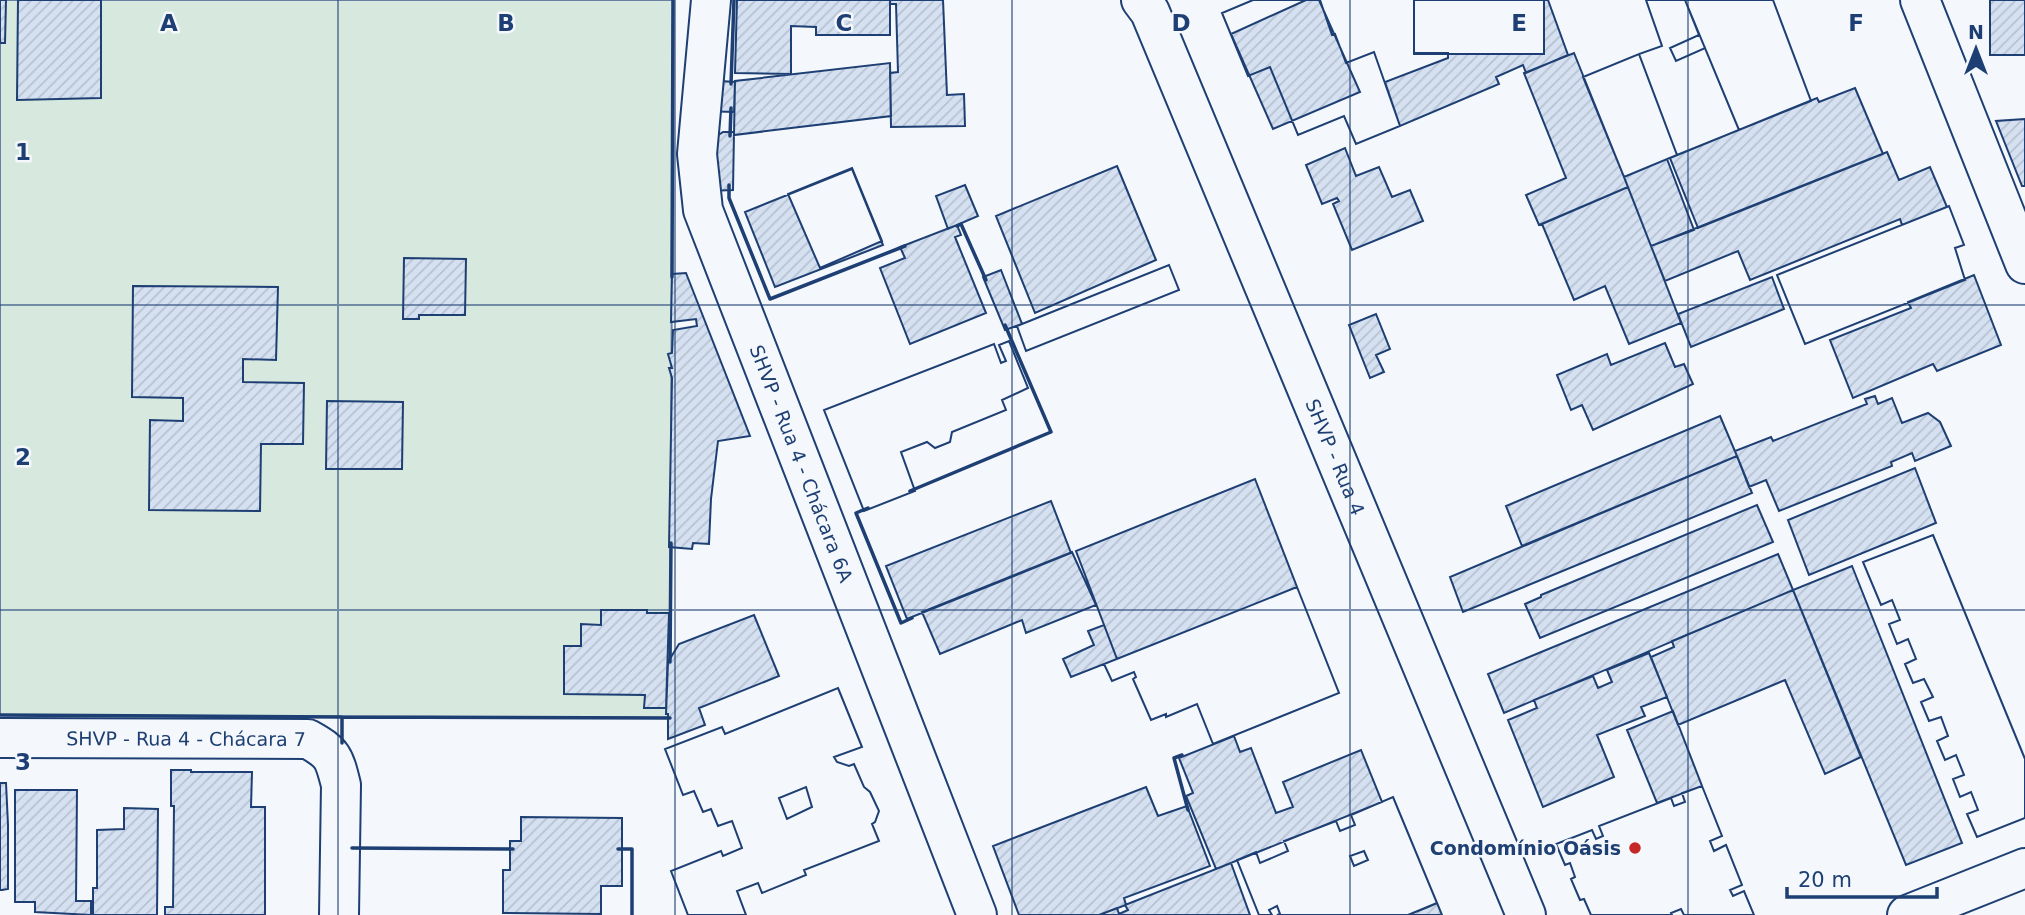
<svg xmlns="http://www.w3.org/2000/svg" width="2025" height="915" font-family="'DejaVu Sans',sans-serif">
<style>
.green{fill:#d7e8df;stroke:#687fa3;stroke-width:2}
.building{fill:url(#building-hatch);stroke:#1d3f73;stroke-width:2;fill-rule:evenodd}
.lines{fill:none;stroke-linecap:round;stroke-linejoin:round}
.minor-casing{stroke:#1d3f73;stroke-width:42}
.minor{stroke:#f4f7fb;stroke-width:38}
.wall{stroke:#1d3f73;stroke-width:3.5}
.grid{fill:none;stroke:#1d3f73;stroke-width:2;stroke-opacity:0.55}
.poi-dot{fill:#c62828;stroke:#f4f7fb;stroke-width:2.5}
.labels{text-anchor:middle;stroke-width:5;stroke-linejoin:round;paint-order:stroke}
.street-label{font-size:19px;fill:#1d3f73;stroke:#f4f7fb}
.poi-label{font-size:19px;font-weight:bold;fill:#1d3f73;stroke:#f4f7fb;text-anchor:end}
.grid-label{font-size:23px;text-anchor:middle;font-weight:bold;fill:#1d3f73;stroke:#f4f7fb;stroke-width:5;stroke-linejoin:round;paint-order:stroke}
</style>
<defs>
<pattern id="building-hatch" width="6" height="6" patternUnits="userSpaceOnUse" patternTransform="scale(1.75)"><rect width="6" height="6" fill="#d5e0f0"/><path d="M-1 1l2-2M0 6l6-6M5 7l2-2" fill="none" stroke="#b6c1d1"/></pattern>
</defs>
<rect width="100%" height="100%" fill="#f4f7fb"/>
<!-- green -->
<path class="green" d="M0,0H673L670,718L0,715Z"/>
<!-- building -->
<path class="building" d="M0,0H6L5,43H0Z
M18,0H101V98L17,100Z
M737,0H890V35H816V27L791,26V74L735,73Z
M890,0H943L947,95L964,94L965,126L891,127L890,73L898,72L896,4H890Z
M1253,0H1320L1332,35L1335,34L1346,63L1374,52L1400,126L1356,144L1344,116L1298,135L1270,67L1248,76L1222,13Z
M1253,0H1320L1332,35L1335,34L1346,63L1374,52L1400,126L1356,144L1344,116L1298,135L1270,67L1248,76L1222,13Z
M1306,0H1319L1360,92L1273,129L1231,34Z
M1414,0H1544V54H1414Z
M1414,0H1548L1568,55L1526,73L1523,65L1496,77L1499,84L1400,126L1385,82L1448,58V53H1414Z
M1646,0H1685L1699,35L1670,48L1676,61L1705,48L1739,130L1677,155L1639,54L1662,46Z
M1646,0H1685L1699,35L1670,48L1676,61L1705,48L1739,130L1677,155L1639,54L1662,46Z
M1685,0H1773L1811,101L1739,130Z
M1685,0H1773L1811,101L1739,130Z
M1990,0H2025V55H1990Z
M1574,53L1628,187L1539,225L1526,195L1566,178L1524,73Z
M1639,54L1677,155L1624,177L1583,77Z
M1639,54L1677,155L1624,177L1583,77Z
M890,63L891,116L734,135L735,81Z
M705,80L735,82L734,112L703,111Z
M1855,88L1883,154L1698,228L1670,158L1817,98L1819,102Z
M2025,119V186H2022L1996,121Z
M723,132H734L733,190L708,191L717,136Z
M1345,148L1356,176L1379,167L1392,197L1410,190L1423,221L1352,250L1333,204L1339,201L1337,198L1322,204L1306,165Z
M1887,152L1899,180L1930,167L1947,207L1902,225L1900,219L1750,280L1738,251L1665,281L1651,246Z
M1667,159L1694,230L1651,246L1624,177Z
M1117,166L1156,260L1035,313L996,216Z
M852,168L882,241L820,268L788,194Z
M852,169L883,245L775,287L745,212Z
M965,185L978,216L948,229L936,196Z
M1628,187L1681,323L1629,344L1605,286L1574,300L1542,224Z
M1949,206L1964,245L1955,248L1965,280L1805,344L1777,275Z
M1949,206L1964,245L1955,248L1965,280L1805,344L1777,275Z
M957,225L961,235L955,237L986,313L910,344L880,268L905,258L900,247Z
M404,258L466,259L465,315H419V319H403Z
M1169,265L1179,290L1026,351L1017,326Z
M1169,265L1179,290L1026,351L1017,326Z
M1001,270L1022,324L1005,330L983,277Z
M686,273L750,436L718,441L711,499L709,544L693,543L692,549L669,547L672,378L669,368H672L668,354L672,353L673,330L697,326L696,319L671,322L672,274Z
M1974,275L2001,345L1937,371L1933,364L1853,398L1830,340L1911,308L1908,302Z
M1772,277L1784,309L1691,347L1678,314Z
M133,286L278,287L276,360L243,359V382L304,383L303,444H261L260,511L149,510L150,420L183,421V398L132,397Z
M1376,314L1390,349L1376,355L1384,372L1370,378L1349,325Z
M1009,341L1028,388L1002,400L1006,410L952,432L950,442L935,448L927,442L901,452L915,491L864,511L824,410L994,344L1001,363L1006,361L999,345Z
M1009,341L1028,388L1002,400L1006,410L952,432L950,442L935,448L927,442L901,452L915,491L864,511L824,410L994,344L1001,363L1006,361L999,345Z
M1665,343L1675,367L1684,364L1693,384L1593,430L1582,405L1571,410L1557,375L1607,354L1611,365Z
M1875,396L1878,404L1892,398L1902,423L1928,413L1940,422L1951,446L1915,461L1912,453L1891,462L1892,466L1779,511L1766,480L1749,487L1735,451L1771,437L1773,441L1867,404L1865,399Z
M327,401L403,402L402,469H326Z
M1720,416L1737,456L1522,546L1506,506Z
M1737,456L1752,493L1463,612L1450,577Z
M1915,468L1936,523L1809,575L1788,520Z
M1255,479L1297,587L1117,659L1076,551Z
M1051,501L1071,553L907,619L886,566Z
M1757,505L1773,542L1540,638L1525,604L1541,597V595Z
M1933,535L2025,759V818L1977,837L1967,814L1978,810L1971,792L1960,797L1953,779L1964,775L1956,755L1945,760L1937,741L1948,736L1941,717L1929,721L1921,702L1933,697L1924,679L1913,683L1905,664L1916,659L1908,639L1897,644L1889,624L1900,620L1892,600L1881,605L1863,562Z
M1933,535L2025,759V818L1977,837L1967,814L1978,810L1971,792L1960,797L1953,779L1964,775L1956,755L1945,760L1937,741L1948,736L1941,717L1929,721L1921,702L1933,697L1924,679L1913,683L1905,664L1916,659L1908,639L1897,644L1889,624L1900,620L1892,600L1881,605L1863,562Z
M1072,552L1096,605L1026,633L1022,620L940,654L922,612Z
M1778,554L1793,590L1504,713L1488,674Z
M1852,566L1962,843L1906,865L1793,590Z
M1297,587L1339,693L1213,744L1197,704L1166,717V714L1151,720L1133,679L1136,677L1134,672L1112,681L1104,664Z
M1297,587L1339,693L1213,744L1197,704L1166,717V714L1151,720L1133,679L1136,677L1134,672L1112,681L1104,664Z
M1793,590L1861,757L1825,774L1785,680L1678,725L1651,657L1674,647L1672,641Z
M601,610H647V613H669L666,708H644L645,695L564,694V646H581V624L601,625Z
M754,615L779,676L699,708L705,725L668,739V714H666L668,662L679,644Z
M1104,625L1117,659L1071,677L1063,659L1094,645L1088,631Z
M1649,653L1667,697L1641,707L1645,716L1597,735L1614,777L1543,807L1508,720L1537,708L1534,700L1593,676L1598,688L1612,682L1607,670Z
M838,688L862,747L834,757L837,762L849,766L854,764L864,787L870,792L879,811L875,822L872,824L879,841L804,870L806,875L762,893L758,883L737,891L746,915H688L671,871L721,851L723,856L742,848L732,821L718,826L711,809L703,812L694,791L683,795L665,749L722,727L725,734ZM806,787L812,807L787,819L779,798Z
M838,688L862,747L834,757L837,762L849,766L854,764L864,787L870,792L879,811L875,822L872,824L879,841L804,870L806,875L762,893L758,883L737,891L746,915H688L671,871L721,851L723,856L742,848L732,821L718,826L711,809L703,812L694,791L683,795L665,749L722,727L725,734ZM806,787L812,807L787,819L779,798Z
M1673,711L1702,786L1657,803L1627,730Z
M1234,736L1240,752L1251,748L1276,813L1293,807L1283,782L1361,750L1382,802L1216,869L1186,796L1193,793L1179,758Z
M171,770H191V772H252L251,807H265V915H165V907H173L174,806H171Z
M0,783H6L8,825V889L2,890H0Z
M1702,786L1722,836L1710,841L1714,851L1726,845L1742,885L1730,890L1733,896L1744,891L1754,915H1684L1681,909L1671,913L1672,915H1591L1584,899L1580,900L1571,879L1575,877L1570,863L1565,865L1556,844L1592,830L1596,839L1603,836L1599,826L1671,798L1674,806L1685,802L1682,793Z
M1702,786L1722,836L1710,841L1714,851L1726,845L1742,885L1730,890L1733,896L1744,891L1754,915H1684L1681,909L1671,913L1672,915H1591L1584,899L1580,900L1571,879L1575,877L1570,863L1565,865L1556,844L1592,830L1596,839L1603,836L1599,826L1671,798L1674,806L1685,802L1682,793Z
M1146,787L1158,816L1187,806L1210,866L1124,898L1126,905L1099,915H1019L993,846Z
M15,790H77L76,901H91V915L35,912V902H15Z
M1393,797L1437,903L1408,915H1277L1280,914L1277,906L1269,910L1272,915H1259L1237,860L1256,852L1260,863L1288,851L1284,841L1336,821L1340,831L1355,825L1351,815ZM1364,851L1368,860L1354,866L1350,856Z
M1393,797L1437,903L1408,915H1277L1280,914L1277,906L1269,910L1272,915H1259L1237,860L1256,852L1260,863L1288,851L1284,841L1336,821L1340,831L1355,825L1351,815ZM1364,851L1368,860L1354,866L1350,856Z
M124,808L158,809L157,915H93V888H97V830L124,829Z
M521,817L622,818V886H601V914L503,913V870H510V841H521Z
M1231,863L1250,915H1099L1117,908L1119,914L1128,910L1125,905Z
M1437,903L1442,915H1408L1428,907Z"/>
<g class="lines">
<defs>
<g id="minor">
<path id="s1" d="M711,0L697,154L703,210L977,915"/>
<path id="s2" d="M1141,0L1150,12L1526,915"/>
<path d="M1920,0L2025,264"/>
<path id="s3" d="M0,738L308,739C333,753 334,757 341,785L339,915"/>
<path d="M1907,915L2025,868"/>
</g>
</defs>
<!-- minor casing -->
<use href="#minor" class="minor-casing"/>
<!-- minor -->
<use href="#minor" class="minor"/>
<!-- wall -->
<path class="wall" d="M731,84L734,0
M730,136L731,108
M729,185V198L770,299L905,246
M957,226L961,224L986,280
M672,277L673,0
M910,491L1051,432L1005,325
M868,508L856,513L901,623L912,618
M670,662L671,543
M0,715L342,717V743
M342,717L670,718
M1182,755L1174,758L1188,810
M352,848L513,849
M618,849H632V915"/>
</g>
<!-- grid -->
<path class="grid" d="M338,0V915M675,0V915M1012,0V915M1350,0V915M1688,0V915M0,305H2025M0,610H2025"/>
<!-- markers -->
<circle class="poi-dot" cx="1635" cy="848" r="7"/>
<g class="labels">
<!-- street labels -->
<g class="street-label">
<text dy="7" stroke="none"><textPath href="#s2" startOffset="497">SHVP - Rua 4</textPath></text>
<text dy="7" stroke="none"><textPath href="#s1" startOffset="483">SHVP - Rua 4 - Chácara 6A</textPath></text>
<text dy="7" stroke="none"><textPath href="#s3" startOffset="186">SHVP - Rua 4 - Chácara 7</textPath></text>
</g>
<!-- poi labels -->
<g class="poi-label">
<text x="1621" y="855">Condomínio Oásis</text>
</g>
</g>
<g class="grid-label">
<text x="169" y="31">A</text>
<text x="506" y="31">B</text>
<text x="844" y="31">C</text>
<text x="1181" y="31">D</text>
<text x="1519" y="31">E</text>
<text x="1856" y="31">F</text>
<text x="23" y="160">1</text>
<text x="23" y="465">2</text>
<text x="23" y="770">3</text>
</g>
<!-- north arrow -->
<g transform="translate(1976 49)" stroke="#f4f7fb" stroke-width="5" paint-order="stroke">
<path d="M0-5L12 26L0 18L-12 26Z" fill="#1d3f73"/>
<text y="-10" font-size="19" font-weight="bold" text-anchor="middle" fill="#1d3f73">N</text>
</g>
<!-- scale -->
<path d="M1787 887v10h150v-10" fill="none" stroke="#1d3f73" stroke-width="3.5"/>
<text x="1798" y="887" font-size="21" fill="#1d3f73" stroke="#f4f7fb" stroke-width="5" paint-order="stroke">20 m</text>
</svg>
